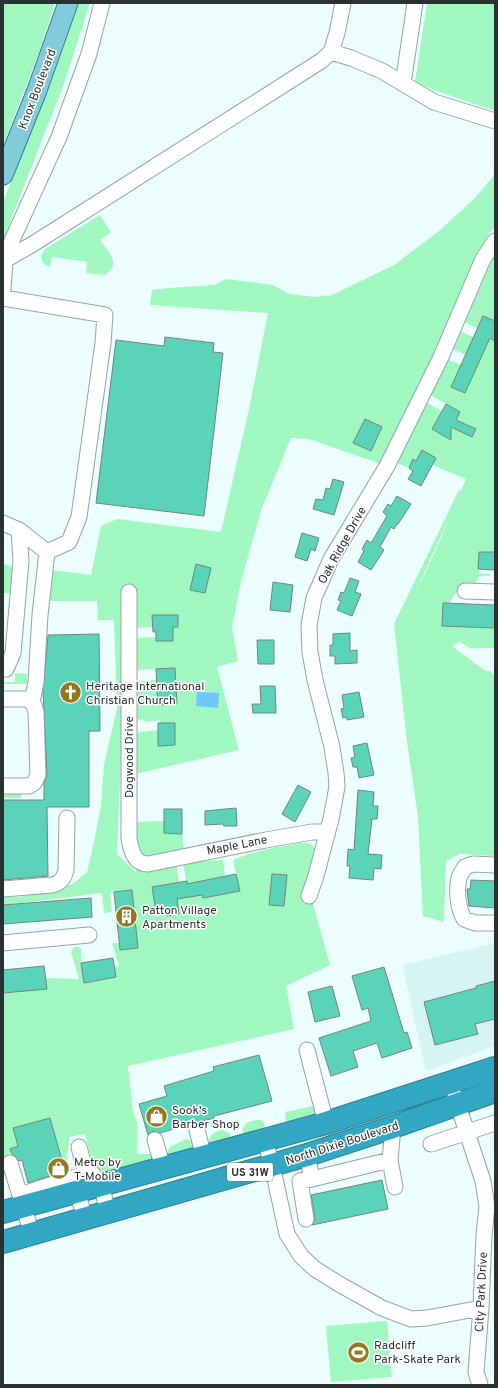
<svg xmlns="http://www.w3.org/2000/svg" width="498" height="1388" font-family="Overpass,sans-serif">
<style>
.built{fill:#d7f4f4}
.green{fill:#a0f7bf;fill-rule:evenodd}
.water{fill:#70c7fe}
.building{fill:#5ad3b8;stroke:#73837e}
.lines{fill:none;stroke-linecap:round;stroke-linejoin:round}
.minor-casing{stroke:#93a4a4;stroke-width:17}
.major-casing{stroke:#2f7e90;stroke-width:21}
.highway-casing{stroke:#2f7e90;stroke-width:24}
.minor{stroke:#fff;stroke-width:15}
.major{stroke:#83cadb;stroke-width:19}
.highway{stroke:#31a7c3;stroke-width:22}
.labels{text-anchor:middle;stroke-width:3;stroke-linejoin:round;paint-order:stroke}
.shield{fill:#fff;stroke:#6a6f6f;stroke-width:1}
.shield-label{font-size:11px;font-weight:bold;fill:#2a3131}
.street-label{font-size:12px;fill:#2a3131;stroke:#fff}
.poi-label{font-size:12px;fill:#2a3131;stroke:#fff;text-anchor:start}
</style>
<rect width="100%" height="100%" fill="#ebfdfd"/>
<!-- built -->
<path class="built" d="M495,943V1046L426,1071L402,965Z"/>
<!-- green -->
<path class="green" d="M3,3H55L39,52L3,146Z
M77,3H90L64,84L3,240V202L51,79Z
M427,3H495V111L434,90L415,82Z
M495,174V228L489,233L475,260L441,340L381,464L309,439L291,438L262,508L241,581L232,628L238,661L217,667L239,750L135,774V733L158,730V746L175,745V723H160V720L148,722L135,718L134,682L157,680L158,705L177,704L175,668L135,670V638L156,637V641H173V627H178V615H153V627L136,628L134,586H124L125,738L121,756L117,854L136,872L137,867L176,862L179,882L152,887L156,911L166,910L168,916L179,914L177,899L189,897L183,862L223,860L225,876L200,882L203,898L240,891L233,860C252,852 270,848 290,845C295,844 301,842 306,843C312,843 315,847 316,853L312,900L330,965L286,986L294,1029L128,1066L133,1113C140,1123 137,1142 137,1154H152L155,1159L109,1177C88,1166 91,1154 85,1134L69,1137C71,1148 64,1152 68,1164L64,1165L50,1118L13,1128L18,1146L10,1149L12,1155L8,1157L3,1156V993L46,989L45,978L79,979L71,952L74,947H79L81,949V963L84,983L116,977L114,967L119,966C117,958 114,951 112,943H119L120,950L138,948L132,890L110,893L112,912L104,913L102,893L3,905V897H18L49,892L74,883L87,872L93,847L101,806L104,765L117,708L114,620H98L97,601H48L52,570L91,575L101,526L117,519L221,532L249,409L268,313L150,305L152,290L170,288L215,285L226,279L273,285L289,294L315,297L332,295L394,265L439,231L475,198Z
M100,215L111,232L100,240C109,253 122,263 105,275L86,273L87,262L52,257L50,267C44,265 42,262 41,256L45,249Z
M495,246V321L483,316L477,328L462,321Z
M458,330L473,337L472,340L486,346L490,338L495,341V552H479V573L490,574V576H479L475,585H462L449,603H443L442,626L495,628V648H470L460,642L455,644L453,647L486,671H490L494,675L495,856L460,854L446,861L444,922L428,917H423L418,816L407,742L394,624L459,490L461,491L466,479L432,465L414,460L409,468L395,462L425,402L442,411L432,429L447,437L460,412L429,394L446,359L462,365L466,355L450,348ZM449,518L437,548L417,590V589Z
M3,564L8,565L12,567L13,576L10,593H3Z
M15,673H18L27,674V684H3V682H15Z
M3,792H21V798H3Z
M164,821V833L182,834L184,849L143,857L138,853L135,822Z
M312,1106L315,1110L314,1115L287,1124L285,1117L286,1112Z
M257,1120H261L264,1123L265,1129L245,1136L242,1130C245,1122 250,1121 257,1120Z
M222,1130L230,1133L231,1137L229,1141L209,1144C208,1135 214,1132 222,1130Z
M186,1139L190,1140L194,1144V1149L168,1157L167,1152L170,1147Z
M387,1321L392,1377L331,1382L326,1326Z"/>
<!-- water -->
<path class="water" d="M197,692L219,693L218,708L196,706Z"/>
<!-- building -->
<path class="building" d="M483,316L495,321V341L490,338L465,393L451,387Z
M165,337L214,343L213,352L223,353L204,516L96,503L116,340L164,346Z
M446,404L460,412L456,420L476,429L472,437L451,427V440L432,429Z
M365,419L382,427L371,451L353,443Z
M422,450L436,458L421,486L408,479L413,471L409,468L413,459L416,461Z
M333,479L344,482L334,515L313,509L316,499L323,500L326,488L330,489Z
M397,496L411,504L398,524H397L394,529L391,527L380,547L384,550L371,570L358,562L364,551L362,549L367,540L371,543L387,516L383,512L388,504L391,506Z
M302,533L319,538L315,551L311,549L307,561L295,557Z
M479,552H495V570L478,569Z
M196,564L211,568L205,593L190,590Z
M350,578L359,581L355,592L361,594L352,616L337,610L341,601L338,600L341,592L344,593Z
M273,582L293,585L290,612L270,610Z
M443,603L495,605V628L442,626Z
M152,615H178V627H173V641H156V632H153Z
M350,633V651L357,650V663L335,664V656H330V645H333V634Z
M99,634L100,731H89V807H47L48,876L3,880V800H44V783L47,775L43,691L48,635Z
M257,640H274V664H258Z
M175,668L177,704L158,705L156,669Z
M260,686H275L276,713H253L252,704H261Z
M359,692L364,717L347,720V717L343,718L341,709L344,708L342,695Z
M158,723H175V745L158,746Z
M367,743L374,775L359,778L357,767H353L351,758L355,757L353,746Z
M298,785L311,792L295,822L282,814Z
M358,790L374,792L373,806H378L377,819H372L368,854L382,855L381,869L374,868L373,880L349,878L350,866H347L348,849L354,850Z
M236,808L237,826H224L223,824L205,825V811Z
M164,809H182V834L164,833Z
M236,874L240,891L203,898L202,895L177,899L179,914L167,916L166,910L156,912L152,887L187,881V884Z
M272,874L287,875L284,906L269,905Z
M471,880L495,881V908L469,906L467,889H470Z
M132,890L138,948L120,950L114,892Z
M91,898L92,917L3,924V905Z
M113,958L116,977L84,983L81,963Z
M44,966L47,989L3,993V970Z
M384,967L404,1033L407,1032L412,1048L382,1058L377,1043L353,1051L358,1067L331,1076L319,1038L371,1021L368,1008L362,1010L352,976Z
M495,981V1019L475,1024L478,1034L435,1045L424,1002L476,988V986Z
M332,986L340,1016L315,1022L308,992Z
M259,1055L272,1101L214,1116V1118L200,1122L194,1121L190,1124L160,1133L153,1131L148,1135L139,1104L167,1096L164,1086L214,1071L213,1067Z
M50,1118L65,1171L28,1183L22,1160L19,1161L16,1157L12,1154L10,1149L18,1146L13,1128Z
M382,1180L388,1209L312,1225L315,1218L311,1195Z"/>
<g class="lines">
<defs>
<path id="minor" d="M331,52L351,58L382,71L434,102L495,121
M403,84L415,3
M3,260H5L33,244L321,61L331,52L337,33L343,3
M3,290L5,260L13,238L59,137L89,54L102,3
M3,298L105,315L103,343L79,517L69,542L47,552
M3,523L19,530L21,561L13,653L6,669H3
M19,530L47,552L40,615L36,682L32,702
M465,591L495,592
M129,592V839C131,850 134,864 148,864L266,840L312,832H327
M3,699H28L34,705L36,712L38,775L34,783L29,786H3
M495,865L473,864L465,867C463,870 460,875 459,878C456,891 458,908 464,919L475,923H495
M3,889L52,885C61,883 64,878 66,870L67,818
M309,896L316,876L331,819L335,798L337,786L336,773L332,747L315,680L310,652L309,625L314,598L331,559L387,466L441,357L483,259L495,241
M3,943L89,935
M307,1050L326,1123
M455,1096L483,1181L487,1207L484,1235L481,1308L476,1372L480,1385
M393,1127L390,1160L395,1187
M197,1130L204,1157
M155,1140L163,1168
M265,1141L272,1165L287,1234L301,1256L315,1269L339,1284L382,1308L411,1319L427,1318L481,1308
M431,1144L495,1123
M79,1147L86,1174
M307,1155L312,1179L390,1160
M10,1163L32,1234
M75,1183L85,1219
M20,1195L91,1172L101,1184L108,1212
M306,1219L300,1181L312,1179"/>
<path id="major" d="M3,175L36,93L68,3"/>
<path id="highway" d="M3,1212L326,1123L495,1068
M3,1242L307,1155L393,1127L495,1091"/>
</defs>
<!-- minor casing -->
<use href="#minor" class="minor-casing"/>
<!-- major casing -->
<use href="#major" class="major-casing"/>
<!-- highway casing -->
<use href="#highway" class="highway-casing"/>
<!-- minor -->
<use href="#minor" class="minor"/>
<!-- major -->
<use href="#major" class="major"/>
<!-- highway -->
<use href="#highway" class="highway"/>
</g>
<!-- icons -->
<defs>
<symbol id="church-disc" viewBox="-11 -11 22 22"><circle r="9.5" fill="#91791f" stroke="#fff"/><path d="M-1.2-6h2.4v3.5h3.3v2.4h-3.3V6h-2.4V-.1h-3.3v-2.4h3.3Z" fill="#fff"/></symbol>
<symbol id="building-disc" viewBox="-11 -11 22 22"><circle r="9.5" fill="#91791f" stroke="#fff"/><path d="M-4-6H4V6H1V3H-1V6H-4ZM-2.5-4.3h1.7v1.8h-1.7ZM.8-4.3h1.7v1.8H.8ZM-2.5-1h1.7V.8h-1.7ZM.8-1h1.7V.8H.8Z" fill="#fff"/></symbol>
<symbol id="shop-disc" viewBox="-11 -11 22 22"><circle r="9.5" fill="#91791f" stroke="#fff"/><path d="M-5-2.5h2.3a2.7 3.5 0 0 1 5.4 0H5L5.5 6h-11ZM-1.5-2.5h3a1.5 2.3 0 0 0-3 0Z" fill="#fff"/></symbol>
<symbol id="stadium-disc" viewBox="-11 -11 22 22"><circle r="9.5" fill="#91791f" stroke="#fff"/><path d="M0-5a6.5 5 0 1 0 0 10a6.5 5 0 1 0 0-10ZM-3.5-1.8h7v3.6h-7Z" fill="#fff"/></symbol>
</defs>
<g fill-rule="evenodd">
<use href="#church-disc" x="58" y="680" width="25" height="25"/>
<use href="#building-disc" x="114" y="904" width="25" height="25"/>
<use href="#shop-disc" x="144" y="1104" width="25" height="25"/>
<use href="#shop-disc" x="46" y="1156" width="25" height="25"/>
<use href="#stadium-disc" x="346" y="1340" width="25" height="25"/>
</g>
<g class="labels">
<!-- shield labels -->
<rect class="shield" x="227" y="1163" width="46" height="18" rx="3"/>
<g class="shield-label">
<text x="250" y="1176">US 31W</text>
</g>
<!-- street labels -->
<g class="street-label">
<text transform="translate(37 89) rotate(-69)" y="4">Knox Boulevard</text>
<text transform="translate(342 545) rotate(-61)" y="4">Oak Ridge Drive</text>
<text transform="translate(129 757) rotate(-90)" y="4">Dogwood Drive</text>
<text transform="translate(237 845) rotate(-11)" y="4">Maple Lane</text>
<text transform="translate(342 1143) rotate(-18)" y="4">North Dixie Boulevard</text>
<text transform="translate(481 1292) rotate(-87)" y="4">City Park Drive</text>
</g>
<!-- poi labels -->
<g class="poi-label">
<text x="86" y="690">Heritage International<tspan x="86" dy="14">Christian Church</tspan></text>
<text x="142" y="914">Patton Village<tspan x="142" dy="14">Apartments</tspan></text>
<text x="172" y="1114">Sook's<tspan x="172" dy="14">Barber Shop</tspan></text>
<text x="74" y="1166">Metro by<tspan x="74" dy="14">T-Mobile</tspan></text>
<text x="374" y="1349">Radcliff<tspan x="374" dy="14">Park-Skate Park</tspan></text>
</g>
</g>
<!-- border -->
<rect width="498" height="1388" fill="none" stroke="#2a3131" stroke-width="8"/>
</svg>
